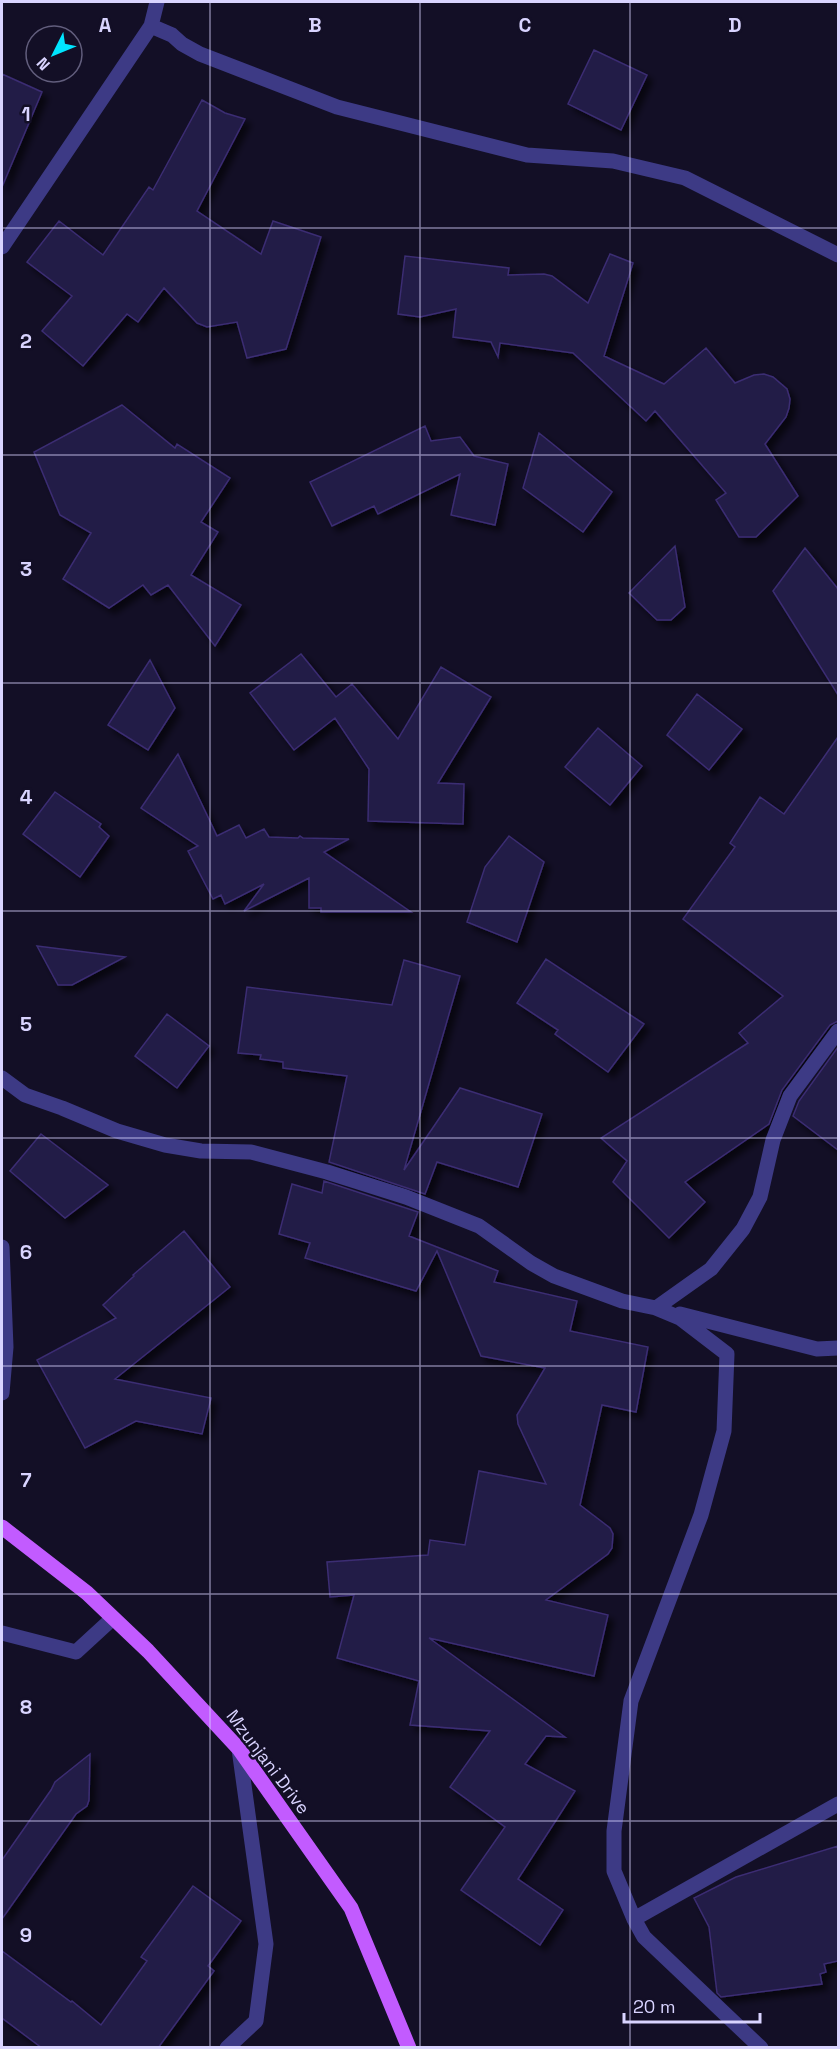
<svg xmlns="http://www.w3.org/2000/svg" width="840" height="2049" font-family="'Space Grotesk',sans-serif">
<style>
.building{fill:#241b47;stroke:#3b2d73;stroke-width:1.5;filter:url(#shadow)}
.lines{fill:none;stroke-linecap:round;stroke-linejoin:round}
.minor{stroke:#3d3a85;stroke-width:15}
.major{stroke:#c25bff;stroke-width:15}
.grid{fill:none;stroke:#d9d4ff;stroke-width:1.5;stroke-opacity:0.55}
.labels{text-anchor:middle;stroke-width:5;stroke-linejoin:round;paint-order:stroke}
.street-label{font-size:18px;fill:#d9d4ff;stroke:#130f26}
.grid-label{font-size:20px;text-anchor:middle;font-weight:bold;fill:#d9d4ff;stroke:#130f26;stroke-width:5;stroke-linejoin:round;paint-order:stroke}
</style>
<defs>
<filter id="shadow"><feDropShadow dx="5.5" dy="5.5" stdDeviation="3" flood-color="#0009"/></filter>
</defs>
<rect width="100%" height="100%" fill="#130f26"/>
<!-- building -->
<path class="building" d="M594,50L647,75L621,130L568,104Z
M2,74L42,92L2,187Z
M202,100L225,113L245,119L197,211L261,254L273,221L321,237L286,349L247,358L237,322L207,327L197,323L164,288L138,322L127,314L83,366L42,331L72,296L27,262L59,221L103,255L149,187L153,190Z
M610,254L633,263L604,356L664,384L706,348L735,383L754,375L764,374L773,377L787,389L790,399L789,408L786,417L765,444L798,496L756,537H739L716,500L726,493L655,411L646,421L573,353L500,343L498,357L491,342L453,337L456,309L420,317L398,314L405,256L509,268L508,275L544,274L552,276L588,303Z
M122,405L175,448L177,444L230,478L201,522L218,532L191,575L241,605L215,646L168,585L151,595L143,585L109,608L63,579L91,533L60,515L34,452Z
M425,426L431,441L460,437L474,456L508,464L495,525L451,515L460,474L378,514L374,506L332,526L310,482Z
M539,433L612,492L583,532L523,488Z
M675,546L685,607L671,620H657L629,593Z
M805,548L838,589V695L773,591Z
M301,654L336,697L352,684L398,739L441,667L491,697L438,783L464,784L463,824L368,821L369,769L335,718L294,750L250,693Z
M150,660L175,708L148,750L108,725Z
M697,694L742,729L709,770L667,735Z
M598,728L642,766L610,805L565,767Z
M838,737V1021L830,1025L782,1090L769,1124L685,1182L705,1202L669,1238L613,1182L627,1161L601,1138L748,1043L739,1033L783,996L683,919L735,847L730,843L760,797L784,814Z
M178,754L217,836L239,825L246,838L264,829L269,837L298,838L300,836L303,838L349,839L324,852L411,912H321V908H309V878L244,911L264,884L225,904L221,895L213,899L188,851L198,846L141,808Z
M55,792L101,824L99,827L109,836L80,877L23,834Z
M509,836L544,862L517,942L467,922L485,867Z
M37,946L125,957L72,985H58Z
M546,959L644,1024L608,1072L555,1034L558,1030L517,1003Z
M404,960L460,976L404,1170L460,1088L542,1114L518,1187L437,1162L425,1194L329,1162L347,1076L283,1068V1062L260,1059L261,1055L238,1053L247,987L392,1005Z
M167,1014L209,1046L177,1088L135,1056Z
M838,1047V1150L793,1116L799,1101Z
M41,1134L108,1185L65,1218L10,1171Z
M324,1181L418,1212L409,1236L498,1271L494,1282L577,1301L570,1331L648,1347L636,1412L602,1405L580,1505L610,1528L613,1534L612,1548L608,1554L546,1600L608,1615L594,1676L429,1638L565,1737L546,1736L525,1764L575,1791L518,1879L563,1910L540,1945L461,1890L505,1827L450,1787L490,1731L410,1725L419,1681L337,1658L354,1595L330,1597L327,1562L428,1555L430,1540L465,1545L479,1471L546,1484L518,1424L517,1415L545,1368L481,1356L437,1251L416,1291L305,1258L310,1243L279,1234L292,1184L322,1193Z
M184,1231L230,1287L115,1379L211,1398L202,1434L136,1421L85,1448L37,1360L116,1318L103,1305L134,1276L133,1275Z
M90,1754L89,1800L87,1806L76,1814L2,1919V1860L51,1790L55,1782Z
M838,1846V1961L824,1964L826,1972L820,1974L822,1984L721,1997L717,1993L709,1927L694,1898L736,1877Z
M193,1886L241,1921L208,1966L214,1971L158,2048H42L2,2018V1951L71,2002L72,2001L101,2025L147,1961L141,1957Z"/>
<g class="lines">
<!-- minor -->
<path class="minor" d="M157,2L151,26L172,35L182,44L200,54L337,107L527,155L613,161L685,178L838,255
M2,247L151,26
M2,1078L25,1095L62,1108L117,1131L165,1145L201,1151L251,1152L327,1172L406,1197L479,1226L531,1263L554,1276L622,1301L656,1308L680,1318L727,1354L724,1431L701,1515L631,1701L614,1831V1871L634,1919L644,1937L761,2048
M2,1247L6,1347L2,1393
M656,1308L711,1269L743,1229L760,1197L773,1140L790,1096L838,1031
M680,1314L817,1349L838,1348
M2,1633L76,1652L113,1618
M634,1919L838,1804
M227,2048L256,2021L266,1944L239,1749"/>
<!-- major -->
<path class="major" d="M2,1527L87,1593L148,1651L239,1749L351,1908L409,2048"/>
</g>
<!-- grid -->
<path class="grid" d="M210,2V2048M420,2V2048M630,2V2048M2,228H838M2,455H838M2,683H838M2,911H838M2,1138H838M2,1366H838M2,1594H838M2,1821H838"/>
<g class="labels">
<!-- street labels -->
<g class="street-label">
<text transform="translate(268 1762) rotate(53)" y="6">Mzunjani Drive</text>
</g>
</g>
<g class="grid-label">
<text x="105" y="32">A</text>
<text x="315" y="32">B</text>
<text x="525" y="32">C</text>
<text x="735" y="32">D</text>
<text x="26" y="121">1</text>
<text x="26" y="348">2</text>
<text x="26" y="576">3</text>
<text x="26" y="804">4</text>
<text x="26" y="1031">5</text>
<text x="26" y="1259">6</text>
<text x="26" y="1487">7</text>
<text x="26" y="1714">8</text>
<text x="26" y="1942">9</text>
</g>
<!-- border -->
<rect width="840" height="2049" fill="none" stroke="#d9d4ff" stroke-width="6"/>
<!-- north arrow -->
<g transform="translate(54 54) rotate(227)"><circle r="28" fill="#130f26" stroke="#625e7d" stroke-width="1.5"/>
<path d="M0-4.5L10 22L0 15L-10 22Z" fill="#00e5ff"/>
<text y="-9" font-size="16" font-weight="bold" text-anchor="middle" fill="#d9d4ff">N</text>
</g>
<!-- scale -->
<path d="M624 2013v9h136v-9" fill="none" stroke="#d9d4ff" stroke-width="3"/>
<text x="633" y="2013" font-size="18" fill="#d9d4ff" stroke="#130f26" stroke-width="4.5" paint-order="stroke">20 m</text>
</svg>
